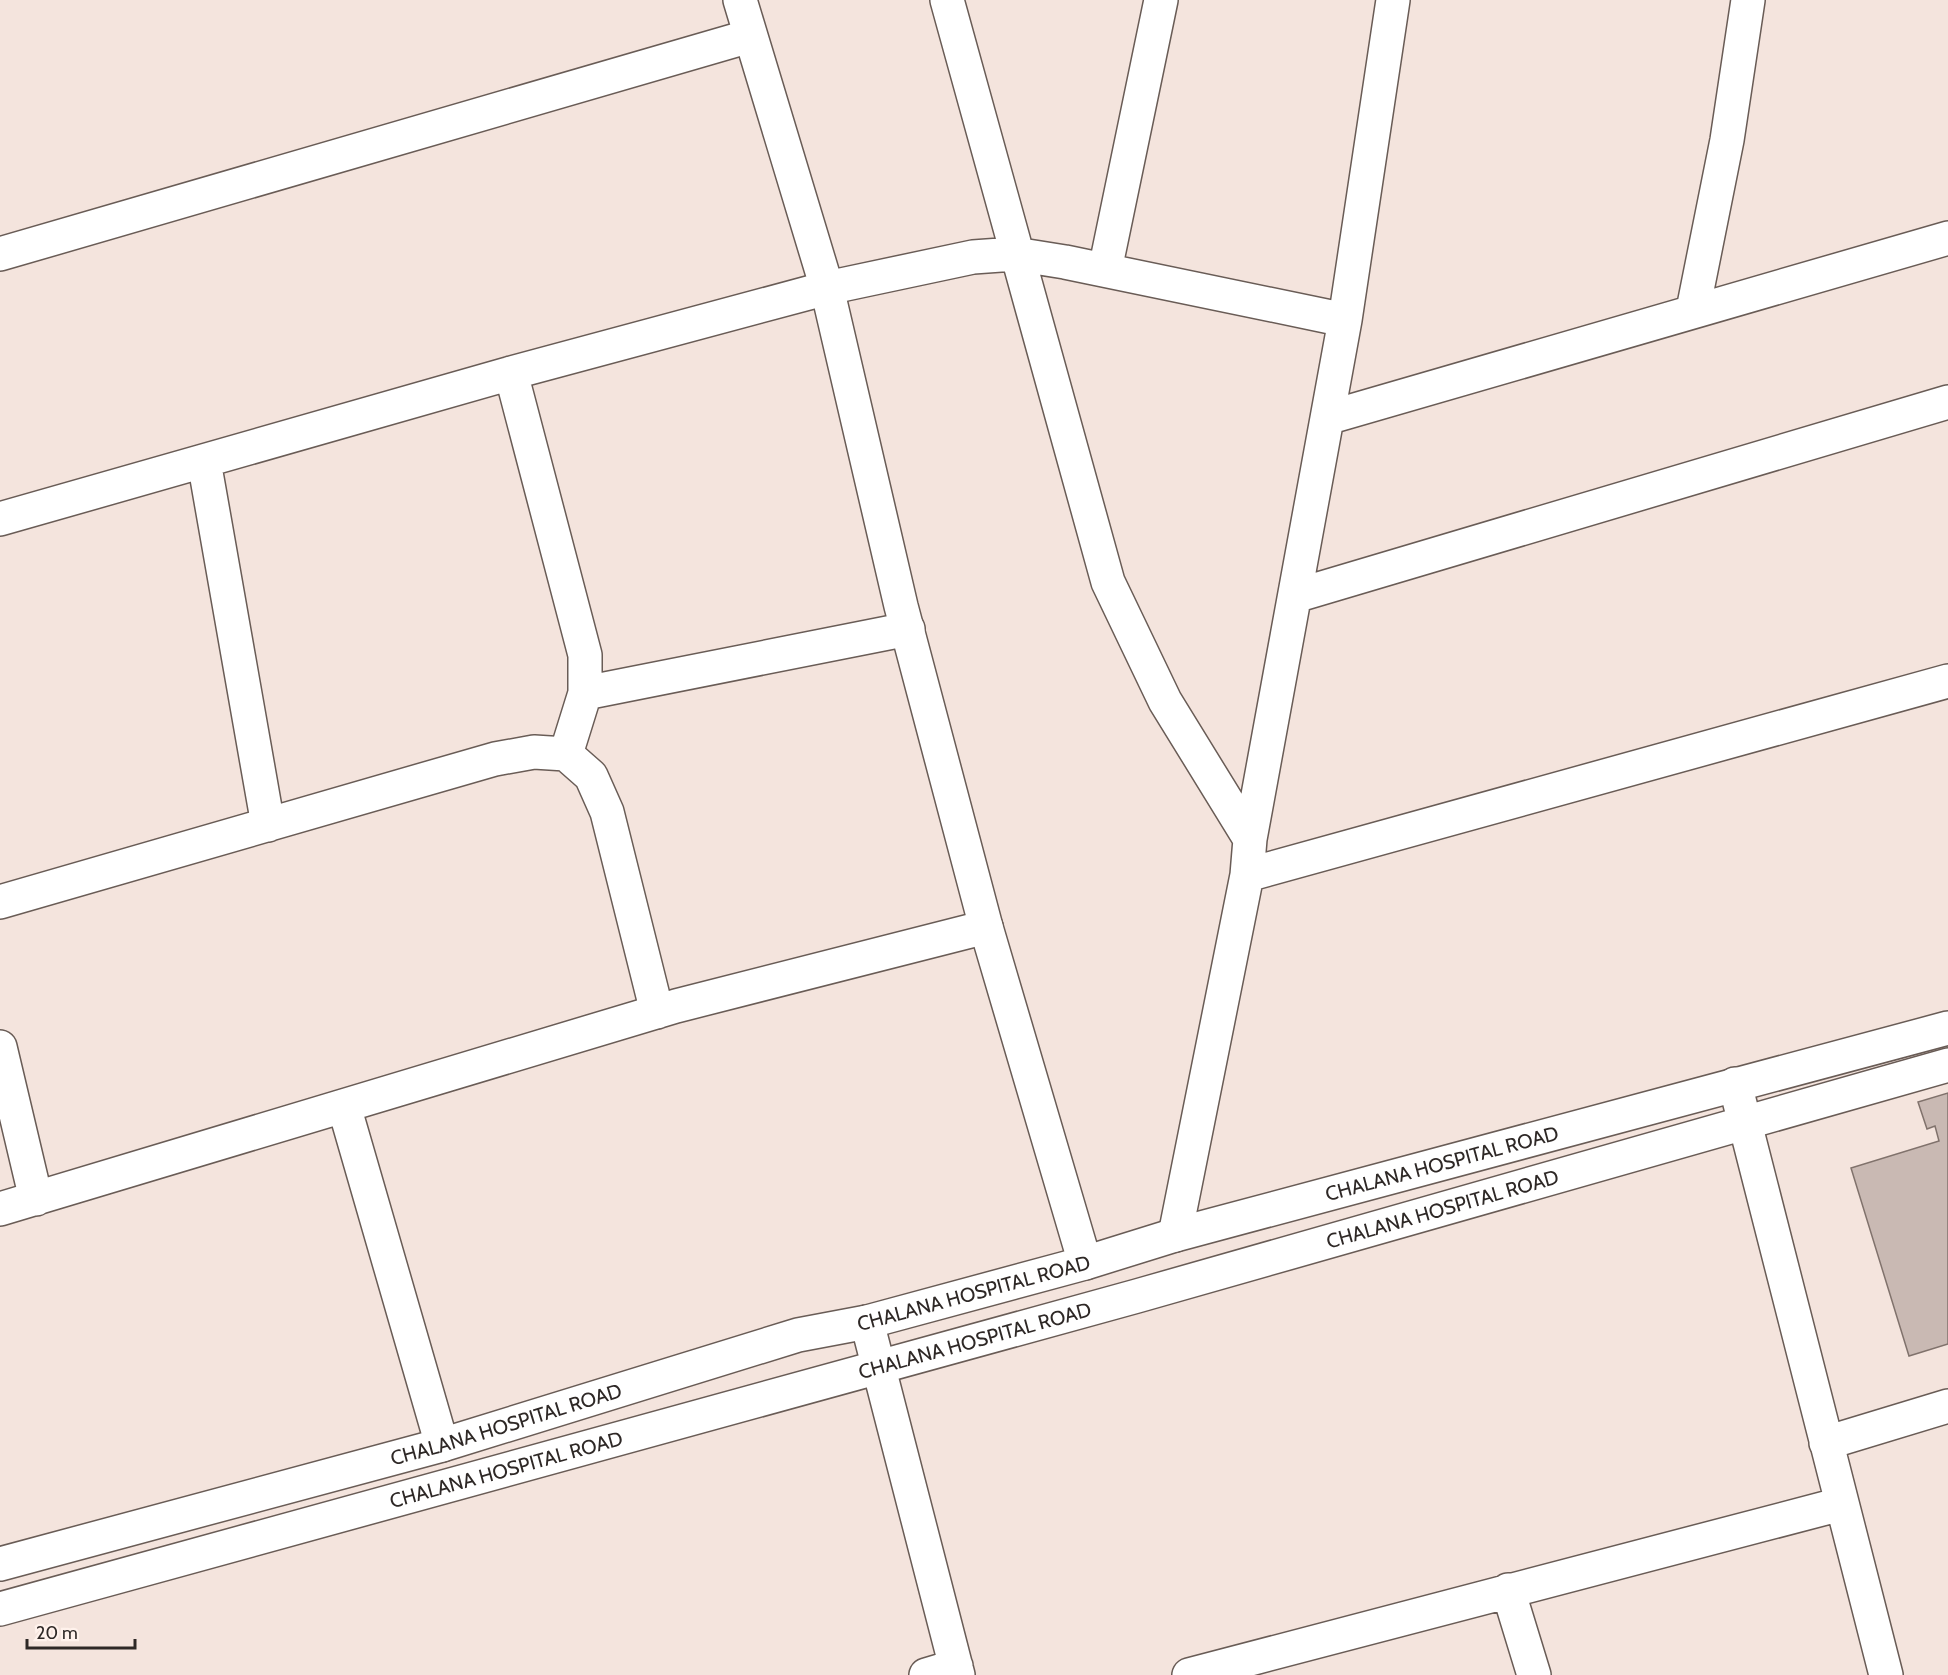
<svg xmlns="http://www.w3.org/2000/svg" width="1948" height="1675" font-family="Cabin,sans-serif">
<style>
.building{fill:#c9b9b3;stroke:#80726c;stroke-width:1.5}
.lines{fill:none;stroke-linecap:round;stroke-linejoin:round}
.minor-casing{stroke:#695c56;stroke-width:36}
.tertiary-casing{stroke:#695c56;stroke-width:36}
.minor{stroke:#fff;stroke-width:33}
.tertiary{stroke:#fff;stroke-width:33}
.labels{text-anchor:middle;stroke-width:5;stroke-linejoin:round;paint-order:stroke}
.street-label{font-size:20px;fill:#2e2826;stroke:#fff2ec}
</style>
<rect width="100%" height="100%" fill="#f4e4dd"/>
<!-- building -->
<path class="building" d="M1948,1093V1344L1909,1356L1851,1168L1939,1141L1935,1126L1927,1129L1918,1102Z"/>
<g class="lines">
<defs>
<path id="minor" d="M947,0L1108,582L1165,701L1250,839
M0,254L750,36
M1105,270L1161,0
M1693,310L1727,140L1748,0
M511,373L585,655V693L566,754
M1327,418L1948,238
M204,461L268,825
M0,519L511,373L827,288L973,257L1015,254L1065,262L1345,320
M1295,596L1948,402
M585,693L908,629
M1247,875L1948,681
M0,902L495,759L534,752L566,754L591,776L607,812L657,1012
M0,1047L36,1199
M1735,1084L1886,1675
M344,1106L442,1445
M0,1209L676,1006L986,927
M1175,1235L1247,875L1250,839L1345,320L1393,0
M867,1322L958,1675
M1826,1443L1948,1406
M1508,1590L1534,1675
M926,1675L956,1666
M1189,1675L1841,1504"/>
<g id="tertiary">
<path d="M740,0L827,288L901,606L986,927L1085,1263"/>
<path id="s1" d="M0,1564L442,1445L798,1335L867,1322L1085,1263L1175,1235L1948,1028"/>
<path id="s2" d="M0,1609L1137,1296L1948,1065"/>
</g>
</defs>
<!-- minor casing -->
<use href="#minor" class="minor-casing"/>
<!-- tertiary casing -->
<use href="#tertiary" class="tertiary-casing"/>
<!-- minor -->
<use href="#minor" class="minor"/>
<!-- tertiary -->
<use href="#tertiary" class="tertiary"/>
</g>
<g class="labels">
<!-- street labels -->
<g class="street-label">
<text dy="7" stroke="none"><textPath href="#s1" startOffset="1497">CHALANA HOSPITAL ROAD</textPath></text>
<text dy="7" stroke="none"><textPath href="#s2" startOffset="1497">CHALANA HOSPITAL ROAD</textPath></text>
<text dy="7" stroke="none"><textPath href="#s1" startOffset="1011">CHALANA HOSPITAL ROAD</textPath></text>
<text dy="7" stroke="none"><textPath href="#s2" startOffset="1011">CHALANA HOSPITAL ROAD</textPath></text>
<text dy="7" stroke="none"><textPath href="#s1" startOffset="525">CHALANA HOSPITAL ROAD</textPath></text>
<text dy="7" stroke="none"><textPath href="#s2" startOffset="525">CHALANA HOSPITAL ROAD</textPath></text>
</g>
</g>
<!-- scale -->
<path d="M27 1639v9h108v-9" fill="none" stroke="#2e2826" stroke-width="3"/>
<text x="36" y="1639" font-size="18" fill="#2e2826" stroke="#fff2ec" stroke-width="4.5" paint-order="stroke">20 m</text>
</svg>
